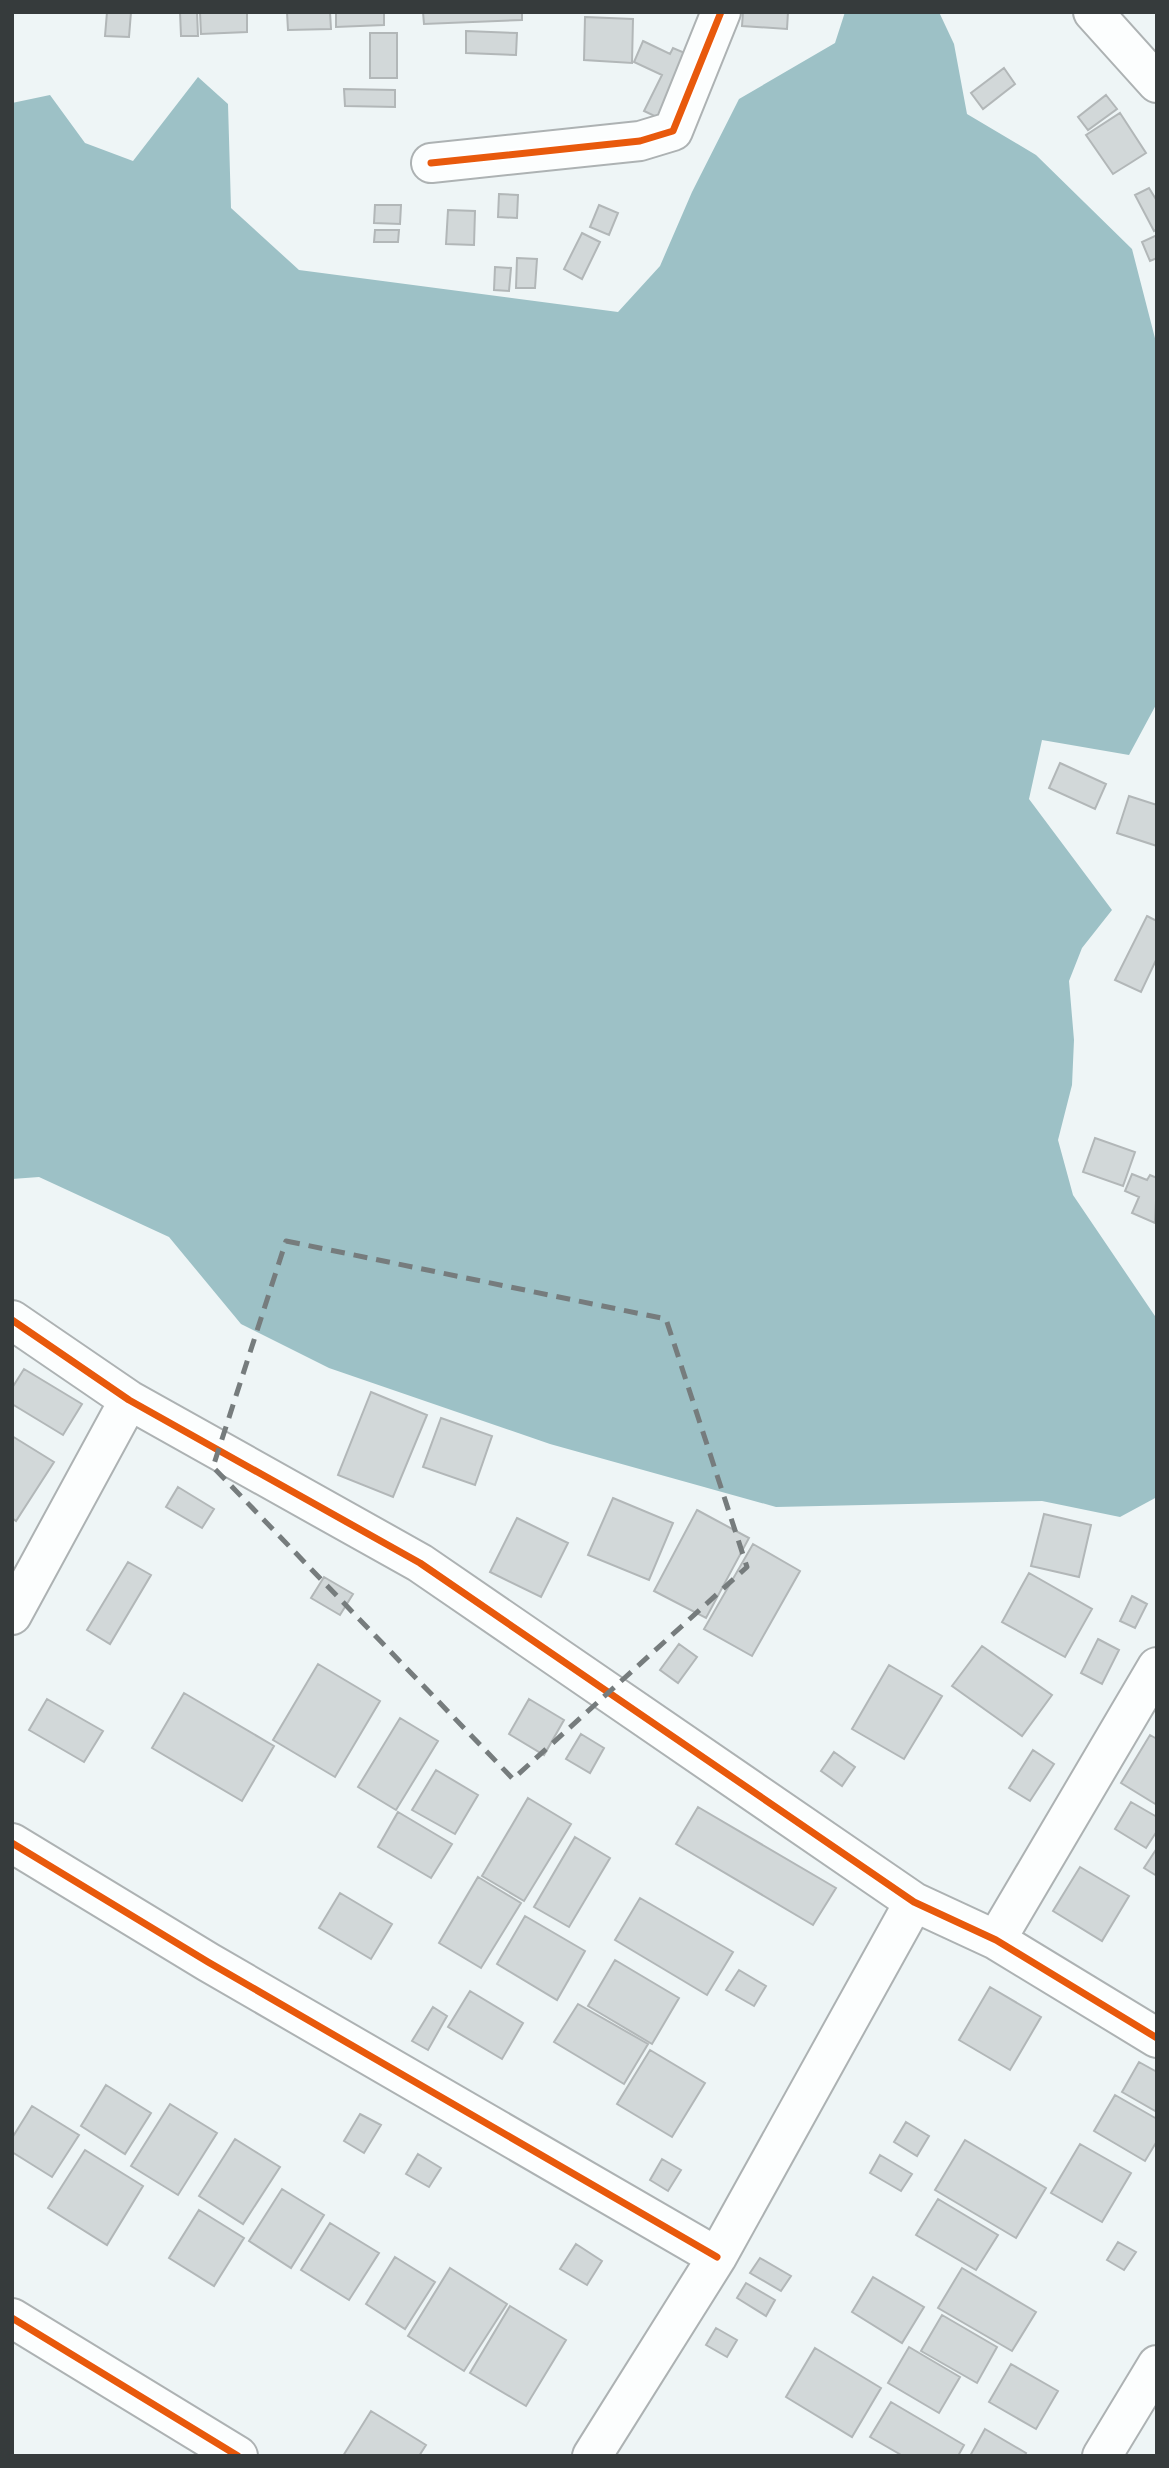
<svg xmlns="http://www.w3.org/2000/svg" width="1169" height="2468" font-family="'Asap Condensed',sans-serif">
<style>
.water{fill:#9dc1c6}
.building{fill:#d2d8d9;stroke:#b2b7b8;stroke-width:2}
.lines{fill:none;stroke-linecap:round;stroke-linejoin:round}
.minor-casing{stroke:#adb2b3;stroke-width:42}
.minor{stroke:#fcfefe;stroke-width:38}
.cycleway-casing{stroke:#fff;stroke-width:11}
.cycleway{stroke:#e8590c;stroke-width:7}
.marked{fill:none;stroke:#767c7d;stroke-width:5;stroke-dasharray:14 9;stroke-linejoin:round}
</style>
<rect width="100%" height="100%" fill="#eef5f6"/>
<!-- water -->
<path class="water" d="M845,12H939L954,44L967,114L1036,155L1132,249L1157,346V703L1129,755L1042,740L1029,799L1112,910L1082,948L1069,981L1074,1040L1072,1085L1058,1140L1073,1195L1157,1319V1497L1120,1517L1042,1501L776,1507L550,1444L329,1368L241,1324L169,1237L39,1177L12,1179V103L50,95L85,143L133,161L198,77L228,104L231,208L299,270L618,312L660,266L692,192L739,99L835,43Z"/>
<!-- building -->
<path class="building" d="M107,12H131L129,37L105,36Z
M180,12H197L198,36H181Z
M200,12H247V32L201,34Z
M287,12H330L331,29L288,30Z
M336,12H384V25L336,27Z
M423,12H522V20L424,24Z
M743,12H788L787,29L742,26Z
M585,17L633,19L632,63L584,60Z
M466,31L517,33L516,55L466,53Z
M370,33H397V78H370Z
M643,41L670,54L673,48L692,56L663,120L644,111L662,75L634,62Z
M1004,68L1015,84L983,109L971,93Z
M344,89L395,90V107L345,106Z
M1106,95L1117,109L1088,130L1078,117Z
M1120,113L1146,153L1113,174L1086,135Z
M1149,188L1157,201V229L1154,231L1135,195Z
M499,194L518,195L517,218L498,217Z
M375,205H401L400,224L374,223Z
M599,205L618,213L609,235L590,227Z
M448,210L475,211L474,245L446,244Z
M375,230H399L398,242H374Z
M582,233L600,242L582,279L564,269Z
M1157,235V258L1150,261L1142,242Z
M517,258L537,259L535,288H516Z
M495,267L511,268L509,291L494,290Z
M1060,763L1106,784L1095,809L1049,788Z
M1129,796L1157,805V846L1117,833Z
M1147,916L1157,921V958L1141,992L1115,980Z
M1095,1138L1135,1152L1123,1186L1083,1172Z
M1132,1174L1147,1180L1150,1175L1157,1178L1155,1223L1132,1213L1139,1197L1125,1191Z
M24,1369L82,1404L63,1435L12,1404V1388Z
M371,1392L427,1415L393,1497L338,1475Z
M441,1418L492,1436L475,1485L423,1467Z
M12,1436L54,1462L16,1521L12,1518Z
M178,1487L214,1509L202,1528L166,1507Z
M613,1498L673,1523L649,1580L588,1555Z
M697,1510L749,1538L706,1618L654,1591Z
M1044,1514L1091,1525L1079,1577L1031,1566Z
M517,1518L568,1543L541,1597L490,1572Z
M753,1544L800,1571L752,1656L704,1629Z
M128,1562L151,1575L110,1644L87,1630Z
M1029,1573L1092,1609L1065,1657L1002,1622Z
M324,1577L353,1594L340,1615L311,1598Z
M1132,1596L1147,1604L1135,1628L1120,1621Z
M1098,1639L1119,1650L1102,1684L1081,1673Z
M679,1644L697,1657L678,1683L660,1670Z
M982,1646L1052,1695L1022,1736L952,1686Z
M318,1664L380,1701L335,1777L273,1740Z
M889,1665L942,1696L904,1759L852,1729Z
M184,1693L274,1746L242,1801L152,1748Z
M47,1699L103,1731L84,1762L29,1730Z
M529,1699L564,1720L544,1755L509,1734Z
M400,1718L438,1741L396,1810L358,1787Z
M581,1734L604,1748L590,1773L566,1759Z
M1150,1735L1157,1739V1805L1121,1783Z
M1033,1750L1054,1764L1030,1801L1009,1788Z
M834,1752L855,1767L842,1786L821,1771Z
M436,1770L478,1795L455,1834L412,1810Z
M528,1798L571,1824L524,1901L482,1876Z
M1131,1802L1157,1817V1831L1146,1848L1115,1829Z
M698,1807L836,1888L813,1925L676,1844Z
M398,1812L452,1844L431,1878L378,1847Z
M575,1837L610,1858L569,1927L534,1907Z
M1157,1848V1876L1144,1868Z
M1080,1867L1129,1896L1102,1941L1053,1911Z
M478,1877L521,1903L481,1968L439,1943Z
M340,1893L392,1924L371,1959L319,1928Z
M640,1898L733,1952L707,1995L615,1940Z
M525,1916L585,1951L557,2000L497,1964Z
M615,1960L679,1998L652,2044L588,2006Z
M739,1970L766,1986L754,2006L726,1990Z
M990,1987L1041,2017L1010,2070L959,2040Z
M470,1991L523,2023L502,2059L448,2027Z
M578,2004L648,2044L624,2084L554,2042Z
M433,2007L447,2016L428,2050L412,2041Z
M650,2050L705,2083L672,2137L617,2104Z
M1139,2062L1157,2072V2112L1122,2092Z
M106,2085L151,2113L125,2154L81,2126Z
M1115,2095L1157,2119V2141L1145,2161L1094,2131Z
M170,2104L217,2133L178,2195L131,2166Z
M32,2106L79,2135L52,2177L12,2152V2138Z
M360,2114L381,2125L364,2153L344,2141Z
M906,2122L929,2136L917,2156L894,2142Z
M235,2139L280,2167L243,2224L199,2196Z
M965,2140L1046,2188L1016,2238L935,2190Z
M1080,2144L1131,2173L1102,2222L1051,2193Z
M85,2150L143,2186L107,2245L48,2208Z
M418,2154L441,2168L429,2187L406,2174Z
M880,2155L912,2174L901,2191L870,2173Z
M662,2159L681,2170L668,2191L650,2180Z
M282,2189L324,2215L291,2268L249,2241Z
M938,2199L998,2235L976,2270L916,2235Z
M199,2210L244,2238L214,2286L169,2258Z
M330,2223L379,2253L349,2300L301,2270Z
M1118,2242L1136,2252L1124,2270L1107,2260Z
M576,2244L602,2261L587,2285L560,2269Z
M395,2257L435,2282L405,2329L366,2304Z
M760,2258L791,2276L781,2291L750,2273Z
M450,2268L507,2304L464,2371L408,2336Z
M962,2268L1036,2312L1012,2351L938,2308Z
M873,2277L924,2307L902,2343L852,2312Z
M746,2283L775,2300L766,2316L737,2298Z
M510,2306L566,2340L526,2406L470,2373Z
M942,2315L997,2347L977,2383L921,2351Z
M716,2328L737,2340L727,2357L706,2345Z
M909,2347L960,2377L939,2413L888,2383Z
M815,2348L881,2388L852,2437L786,2397Z
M1011,2364L1058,2391L1036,2429L989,2402Z
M891,2402L964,2445L958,2456H903L870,2437Z
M371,2411L426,2445L419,2456H343Z
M985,2429L1026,2453L1024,2456H970Z"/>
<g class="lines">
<defs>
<path id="minor" d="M1093,12L1157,83
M431,163L640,141L673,131L721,12
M12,1320L129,1400L420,1563L914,1902L996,1940L1157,2038
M12,1615L129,1400
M12,1843L208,1962L717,2257
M996,1940L1157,1667
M12,2318L238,2456
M592,2456L717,2257L914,1902
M1102,2456L1157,2365"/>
</defs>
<!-- minor casing -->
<use href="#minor" class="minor-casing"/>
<!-- minor -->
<use href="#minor" class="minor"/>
<defs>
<path id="cycleway" d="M431,163L640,141L673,131L721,12
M12,1320L129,1400L420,1563L914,1902L996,1940L1157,2038
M12,1843L208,1962L717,2257
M12,2318L238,2456"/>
</defs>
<!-- cycleway casing -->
<use href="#cycleway" class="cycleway-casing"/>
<!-- cycleway -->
<use href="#cycleway" class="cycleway"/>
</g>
<!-- marked area -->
<path class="marked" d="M286,1241L666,1319L747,1567L513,1779L213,1467Z"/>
<!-- border -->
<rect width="1169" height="2468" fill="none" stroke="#363b3c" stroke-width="28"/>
</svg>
